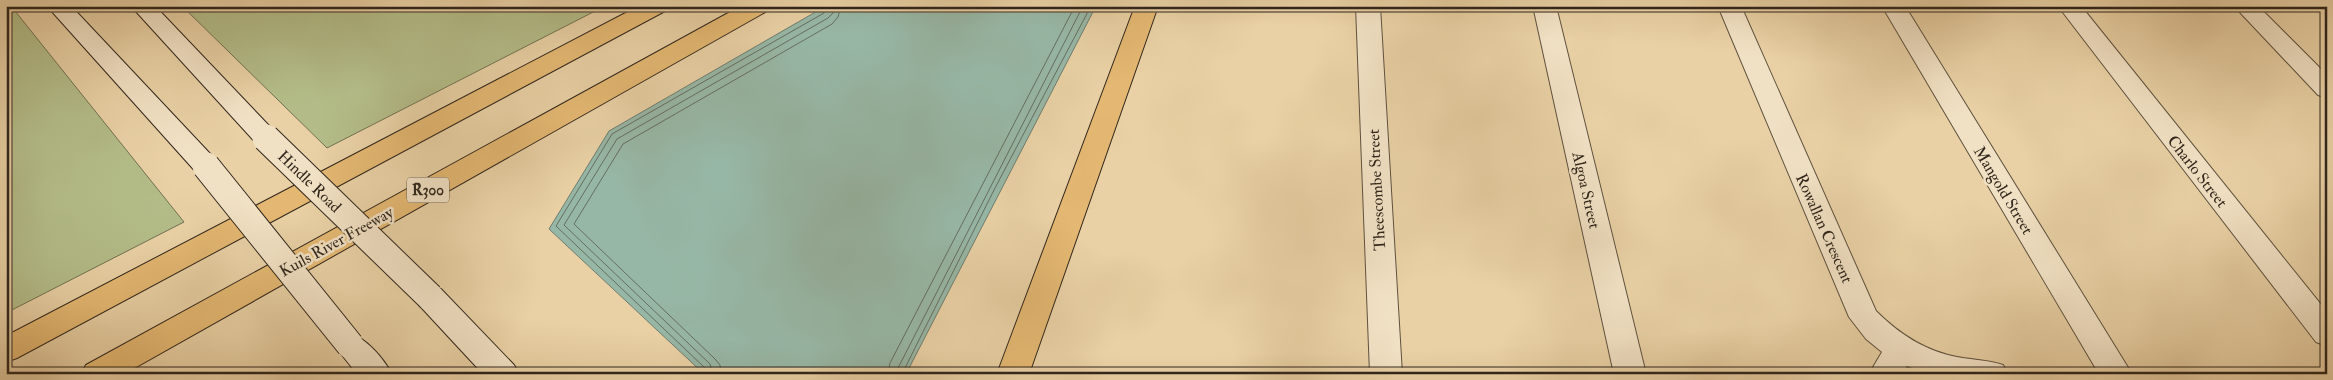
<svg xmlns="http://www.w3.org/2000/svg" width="2333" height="380" font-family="'IM FELL Double Pica',serif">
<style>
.green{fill:#b3bc88;stroke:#727152}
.water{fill:#97b7a6;stroke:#6e7d6f}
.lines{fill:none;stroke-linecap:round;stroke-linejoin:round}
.shore{stroke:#646e61;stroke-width:1}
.street-casing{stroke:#5e513e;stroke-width:2}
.secondary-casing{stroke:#30261c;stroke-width:2}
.highway-casing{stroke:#30261c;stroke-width:2}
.street{fill:#f1e1c4;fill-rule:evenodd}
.secondary{fill:#f1e1c4;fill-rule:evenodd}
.highway{fill:#e4b872;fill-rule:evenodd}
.secondary-bridge-casing{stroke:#30261c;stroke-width:29;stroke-linecap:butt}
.secondary-bridge{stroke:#f1e1c4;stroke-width:27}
.labels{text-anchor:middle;stroke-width:5;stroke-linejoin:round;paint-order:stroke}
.shield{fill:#f1e1c4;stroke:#6a5e4e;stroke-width:1}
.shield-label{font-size:15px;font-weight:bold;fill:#30261c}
.street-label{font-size:16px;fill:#30261c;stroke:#f1e1c4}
</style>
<rect width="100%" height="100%" fill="#e9d1a5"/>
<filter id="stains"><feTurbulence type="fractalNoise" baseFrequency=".004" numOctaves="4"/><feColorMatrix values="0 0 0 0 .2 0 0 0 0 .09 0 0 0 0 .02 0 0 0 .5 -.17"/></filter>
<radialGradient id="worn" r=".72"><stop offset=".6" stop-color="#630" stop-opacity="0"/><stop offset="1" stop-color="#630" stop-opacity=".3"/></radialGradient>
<!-- green -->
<path class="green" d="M6,6H11L184,222L6,313Z
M182,6H605L327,148Z"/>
<!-- water -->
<path class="water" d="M826,6H1096L906,374H704L549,229L609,131Z"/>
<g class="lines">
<!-- shore -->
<path class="shore" d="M707,374L705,368L556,226L612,134L824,13L827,6
M713,374L710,364L564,225L617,139L828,18L833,13L834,6
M721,374L720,365L715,359L574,224L623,144L832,24L838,17L841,6
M888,374L890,363L1075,6
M895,374L1083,6
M902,374L995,188L1091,6"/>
<defs>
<path id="street" d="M1356,6H1380L1402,374H1370Z
M1533,6H1556L1646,374H1614Z
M1718,6H1741L1876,311C1899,334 1925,351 1957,357C1972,360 1988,360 2003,365L2008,374H1927L1907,366L1902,374H1869L1882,352L1866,339L1849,317Z
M1882,6H1905L2132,374H2099Z
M2058,6H2081L2327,312V346L2316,342Z
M2234,6H2258L2327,75V98L2318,95Z"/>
<path id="secondary" d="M47,6H71L216,160L219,166L216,172L206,175L196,172Z
M131,6H155L275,132L279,138L275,144L266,146L257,144Z
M430,286L441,289L514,365L519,374H483L419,305L415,297L419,289Z
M350,333C367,339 383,358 392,374H357L334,345L339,337Z"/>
<path id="highway" d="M639,6H668L665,11L17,358L6,362V336Z
M741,6H770L767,11L124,374H81L86,365Z
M1135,6H1158L1029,374H997Z"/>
</defs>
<!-- street casing -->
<use href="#street" class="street-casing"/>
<!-- secondary casing -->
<use href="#secondary" class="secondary-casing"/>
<!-- highway casing -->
<use href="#highway" class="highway-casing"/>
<!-- street -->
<use href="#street" class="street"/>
<!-- secondary -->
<use href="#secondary" class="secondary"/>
<!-- highway -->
<use href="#highway" class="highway"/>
<defs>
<path id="secondary-bridge" d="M266,138L430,297
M206,166L350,345"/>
</defs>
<!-- secondary-bridge casing -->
<use href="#secondary-bridge" class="secondary-bridge-casing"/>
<!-- secondary-bridge -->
<use href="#secondary-bridge" class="secondary-bridge"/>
</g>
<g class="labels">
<!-- shield labels -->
<rect class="shield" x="407" y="177.5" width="42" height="25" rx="4"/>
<g class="shield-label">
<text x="428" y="195">R300</text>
</g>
<!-- street labels -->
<g class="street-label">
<text transform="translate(2198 171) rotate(52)" y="6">Charlo Street</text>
<text transform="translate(310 181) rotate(44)" y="6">Hindle Road</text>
<text transform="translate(1376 190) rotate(-93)" y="6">Theescombe Street</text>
<text transform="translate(1587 190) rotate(77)" y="6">Algoa Street</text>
<text transform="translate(2004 190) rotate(59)" y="6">Mangold Street</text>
<text transform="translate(1825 228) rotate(66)" y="6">Rowallan Crescent</text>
<text transform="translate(336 241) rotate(-29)" y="6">Kuils River Freeway</text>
</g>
</g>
<!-- margin -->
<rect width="2333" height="380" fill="none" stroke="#e9d1a5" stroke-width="25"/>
<rect x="8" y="8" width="2318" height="365" fill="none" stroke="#30261c" stroke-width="2.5"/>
<rect x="12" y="12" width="2308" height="355" fill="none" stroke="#30261c"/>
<rect width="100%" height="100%" filter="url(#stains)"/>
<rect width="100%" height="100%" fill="url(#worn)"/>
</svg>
